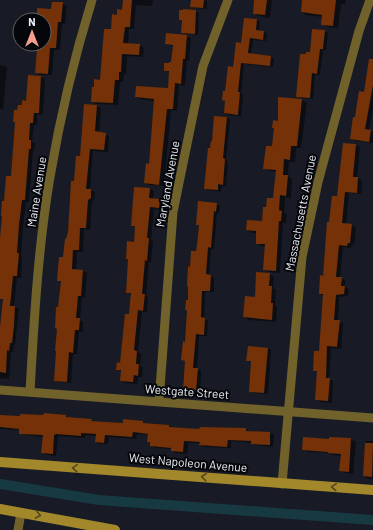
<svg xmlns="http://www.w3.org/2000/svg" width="373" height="530" font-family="Barlow,sans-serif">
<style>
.shadow{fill:#0007}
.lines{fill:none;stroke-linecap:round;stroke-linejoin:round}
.canal{stroke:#173a42;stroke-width:10}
.building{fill:#753107}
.minor{stroke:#71612b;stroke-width:9}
.secondary{stroke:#a3882b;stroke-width:10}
.oneway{stroke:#54471a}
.labels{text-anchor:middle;stroke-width:4;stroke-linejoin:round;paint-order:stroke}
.street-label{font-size:12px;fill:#eceff6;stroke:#05060a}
</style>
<rect width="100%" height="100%" fill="#181b25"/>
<!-- shadow -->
<path class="shadow" d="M124,0H153L152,6L136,5L134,29H129L128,44L139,45L144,48L143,57L127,56L126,74H124L123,82H120L118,105L96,104L92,101L95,88L101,81L112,31L118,16L123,11Z
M192,0H207V9L195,8L191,6Z
M255,0H272L270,18L259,16L254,14Z
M325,0H346L345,4H341L338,28L327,27L322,24L323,17L306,15L302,12Z
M62,3L67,6L65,24H62L60,50H54L52,75H40L36,72L39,44H44V20H38Z
M196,11L199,13L198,35L186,34L182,32L183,21L180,19Z
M257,20L260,22L259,31L267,33L266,41L253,40L251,54L271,57L274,59L273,67L244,64L241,94L243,95L241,116L228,115L225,113L226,102L223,100L242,44Z
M324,31L328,33L326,50H323L320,75H315L313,99L301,98L297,96L307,56L310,54Z
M186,36L191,38L189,61L187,60L185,86L179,85L177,111L171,110L164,186L149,185L145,182L150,165L155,101L140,99L136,97L169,90L170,73L165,70L172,63L173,46L166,44Z
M0,65L7,67L3,109H0Z
M373,68V108L369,130L373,132V143L356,141L352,139L356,119Z
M29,76L41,77L45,79L43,115L37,114V125H34L32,142L35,143L34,151L33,150L29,202H26L23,227L21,256L22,257L21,278H17L14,307L19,309L15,345H14L13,352H11L9,379L0,378V328L4,301L0,299V260L5,202L12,177L18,111L27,102Z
M302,100L307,103L301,148H296L295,162H289L288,176L292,179L291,198L285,197L284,213L287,214L286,223H283L280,273L269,272L264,269L266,246H261L257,243V233H252L247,230L263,222L267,208L274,199L277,172L269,171L265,168L273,147L275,129L273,127Z
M97,106L101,108L99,133L109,136L108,152L93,151L90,190L95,192L94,200L92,202L90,230L84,229L83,252H77L76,270L83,271L87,273L85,298L82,297L80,320L83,322V332L79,331L77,354H73L71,383L59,382L55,380L62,282L58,280L64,258L75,182L80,157Z
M215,117L227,118L230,120L226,160L228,162L226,186H222L221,192L208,190L205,188L213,142Z
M344,144L356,145L360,147L357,178L362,181L361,194L349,193L346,225H352L356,228L354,245L352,244L351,248L343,247L340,278L345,280V287L349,289L348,296L339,297L338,321L343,323L341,349L331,348L329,379L333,381L332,403L320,402L316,400L318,373L314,370L320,352L324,296L320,294L324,277L330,223L338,197Z
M150,189L154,191L153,199L159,200L163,202V210L154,209L151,240L153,241L151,262H149L146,296L148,297L147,312H142L138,352L141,354L140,366L143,367L142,377H138L137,384L126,383L121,381L122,372L117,369L121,364L130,315L132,295L127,292L136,228L132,225Z
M216,204L220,206L219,213H217L214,249H211L209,276L214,278V292H205L204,319L208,321L207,336H199L197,369L201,371L200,393L188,392L184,390L186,362L182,360L186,343L188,301L197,252L200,226L197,224Z
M269,274L274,277L273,288L276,290L275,305L277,307L276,322L249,320L245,317Z
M268,348L271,350L268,394L254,393L250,391L252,362L247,360Z
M0,416L21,417L66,416L70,419L91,420L94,422L123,424L143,422L147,424L169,426L173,428L200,430L228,428L246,429L250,432L270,433L274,435L273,447L256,445L252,443L231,441V448L204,447L201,443H188L187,454L176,453L172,451V449L155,448L151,446V443L149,442V435L137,434L136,439L109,437L108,444H100L96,442V436L85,435V438L60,436L58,437L56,456L47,455L43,452L44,437L24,435L20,433V430L0,429Z
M330,438L351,439L356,442L353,474L345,473L340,470L342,456L333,455L330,453L308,452L303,449L330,440Z
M366,441H373V479H369L364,476Z"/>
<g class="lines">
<!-- canal -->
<path class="canal" d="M0,484L99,500L373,520"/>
</g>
<!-- building -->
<path class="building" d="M123,0H132L130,27H125L123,43L140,44L139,55L122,54L121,72H119V80H115L113,103L91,102L92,87H94V79L100,80L104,29H111L112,14L117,15V9L122,10Z
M191,0H204L203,8L190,7Z
M254,0H267L265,15L253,14Z
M302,0H336L333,26L321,25L322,15L301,12Z
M52,2H63L61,22H58L56,48H50L48,74L35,73L37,50H38L39,44H44V20H37V8L51,9Z
M183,9L196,10L195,34L181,33L182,20H179V10H183Z
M244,18L257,19L256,30L264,31L263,40L250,38L248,53L271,56L270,66L241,63L238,92H240L238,115L224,113L225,101L222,100L223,91H225L228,66L233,67L236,42L241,43Z
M312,29L325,30L323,49H320L317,74L312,73L310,98L296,97L300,54H306V52H310Z
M166,33L187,35L185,59H183L181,84L175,83L173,109H167L159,185L144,183L146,163L149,164L154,99L135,97L136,86L168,88L169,71H164V63H169V62H171L173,45L165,44Z
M369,59H373V85L365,129L371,130L369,142L350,139L353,117H355L359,91L364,92Z
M28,75L41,76L39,113H34L33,123H30L29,140H31V149H29L25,200H22L19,225L17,253H19L17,276H13L10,306H15L14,326L12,343H10L9,351L7,350L6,373L0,372V327L3,299H0V238L2,216H1L2,201H4L6,176H11L15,122H13L14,110H17L18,105H22V100L26,101Z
M278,97L302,99L297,146H291L290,160L284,159L283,175H288L286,196L280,195L279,210L282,211L281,221H279L276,271L263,270L265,244H256V231L246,230L247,220L262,221L263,207H266L267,198H273L276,170L263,169L266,146H272L274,128H272L273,120L278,121Z
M84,104L97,105L95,131L106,133L104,150L90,149L86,189H91V198L88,200L86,228H80L79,250H73L72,269L83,270L81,296H78L76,318H80L79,330H75L73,353L69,352L67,382L54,381L56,351H55L57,329L55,328L56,307H58L61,281H57L59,257H63L65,239H66L68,232L71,181H74L76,156H80Z
M214,116L227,117L223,158L225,159L223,185L218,184V190L204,189L208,148H210L211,141H212Z
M343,143L356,144L353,177H358L357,193L345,192L342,223L352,224L350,243H348L347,246L339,245L336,277H342L341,286H345L344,294L336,295L334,320H340L337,347L327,346L326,378H330L328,401L315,400L317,371H313L314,351H319L323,294H319L320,275L323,276L327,222H329L332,196H337Z
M134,187L150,188L149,198L160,199L159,208L150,207L147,238H149L147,261L145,260L142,294H145L143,311L138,310L134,350L137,351L136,364H139L138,376L134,375L133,382L120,381L121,370H116L117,362L120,363L125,314H129L131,293H126L128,259H126L127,241L134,242L135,226H131Z
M198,201L217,203L216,212L214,211L211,248L208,247L206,274L211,275L210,291H202L201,317L205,318L204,335L196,334L193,368H198L196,391L183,390L185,361L181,360L183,341L185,342L187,310H185L186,300H188V286H187L188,266L190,267L191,251H196L197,245L199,225H196Z
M256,272L270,273L269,286H272L271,303H273L272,320L243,317L245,296L255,297Z
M248,346L268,348L264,393L249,392L251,361H246Z
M44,413L66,415V417L92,419L91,421L123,423V419L143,421V423L169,425V427L199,429L200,427L246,428V431L270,432V445L251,444V441L228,440L227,447L199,445L200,442L184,441L183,452L171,451V448L150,446V442H147L148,434L133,432L132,437L105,435L104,443L95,442L96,434L81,433V436L56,434L54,435L53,454L41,453L43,435L19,434V429L0,427V415L20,416V414L43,415Z
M303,437L329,439V437L351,438L349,472L339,471L341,454L328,453V452L302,450Z
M365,443H373L372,477L363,476Z"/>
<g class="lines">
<!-- minor -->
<path class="minor" d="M0,390L373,418
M30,392C34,320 38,248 50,177C60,118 74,58 92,0
M159,402L173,212L203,66L228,0
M282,484L302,257L318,182L359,31L370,0
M18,530L21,513"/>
<!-- secondary -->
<path class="secondary" d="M0,462L373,490
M0,509L115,530"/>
</g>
<!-- one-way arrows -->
<defs><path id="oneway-chevron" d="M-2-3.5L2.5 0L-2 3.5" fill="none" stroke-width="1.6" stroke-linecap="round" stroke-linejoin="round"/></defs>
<g class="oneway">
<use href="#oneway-chevron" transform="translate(75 468) rotate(-176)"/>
<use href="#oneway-chevron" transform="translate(204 477) rotate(-175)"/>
<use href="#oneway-chevron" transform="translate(334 487) rotate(-176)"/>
<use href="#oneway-chevron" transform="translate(38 515) rotate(11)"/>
</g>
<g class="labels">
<!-- street labels -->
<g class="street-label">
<text transform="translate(168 184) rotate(-80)" y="4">Maryland Avenue</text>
<text transform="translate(37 192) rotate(-81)" y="4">Maine Avenue</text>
<text transform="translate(301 213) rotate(-79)" y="4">Massachusetts Avenue</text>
<text transform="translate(187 392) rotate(4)" y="4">Westgate Street</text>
<text transform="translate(188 463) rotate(5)" y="4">West Napoleon Avenue</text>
</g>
</g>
<!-- north arrow -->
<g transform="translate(32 32)"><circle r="19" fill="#05060a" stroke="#616368"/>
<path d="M0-3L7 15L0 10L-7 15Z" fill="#f59d8e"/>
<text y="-6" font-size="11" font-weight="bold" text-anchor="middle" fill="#eceff6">N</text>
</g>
</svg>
